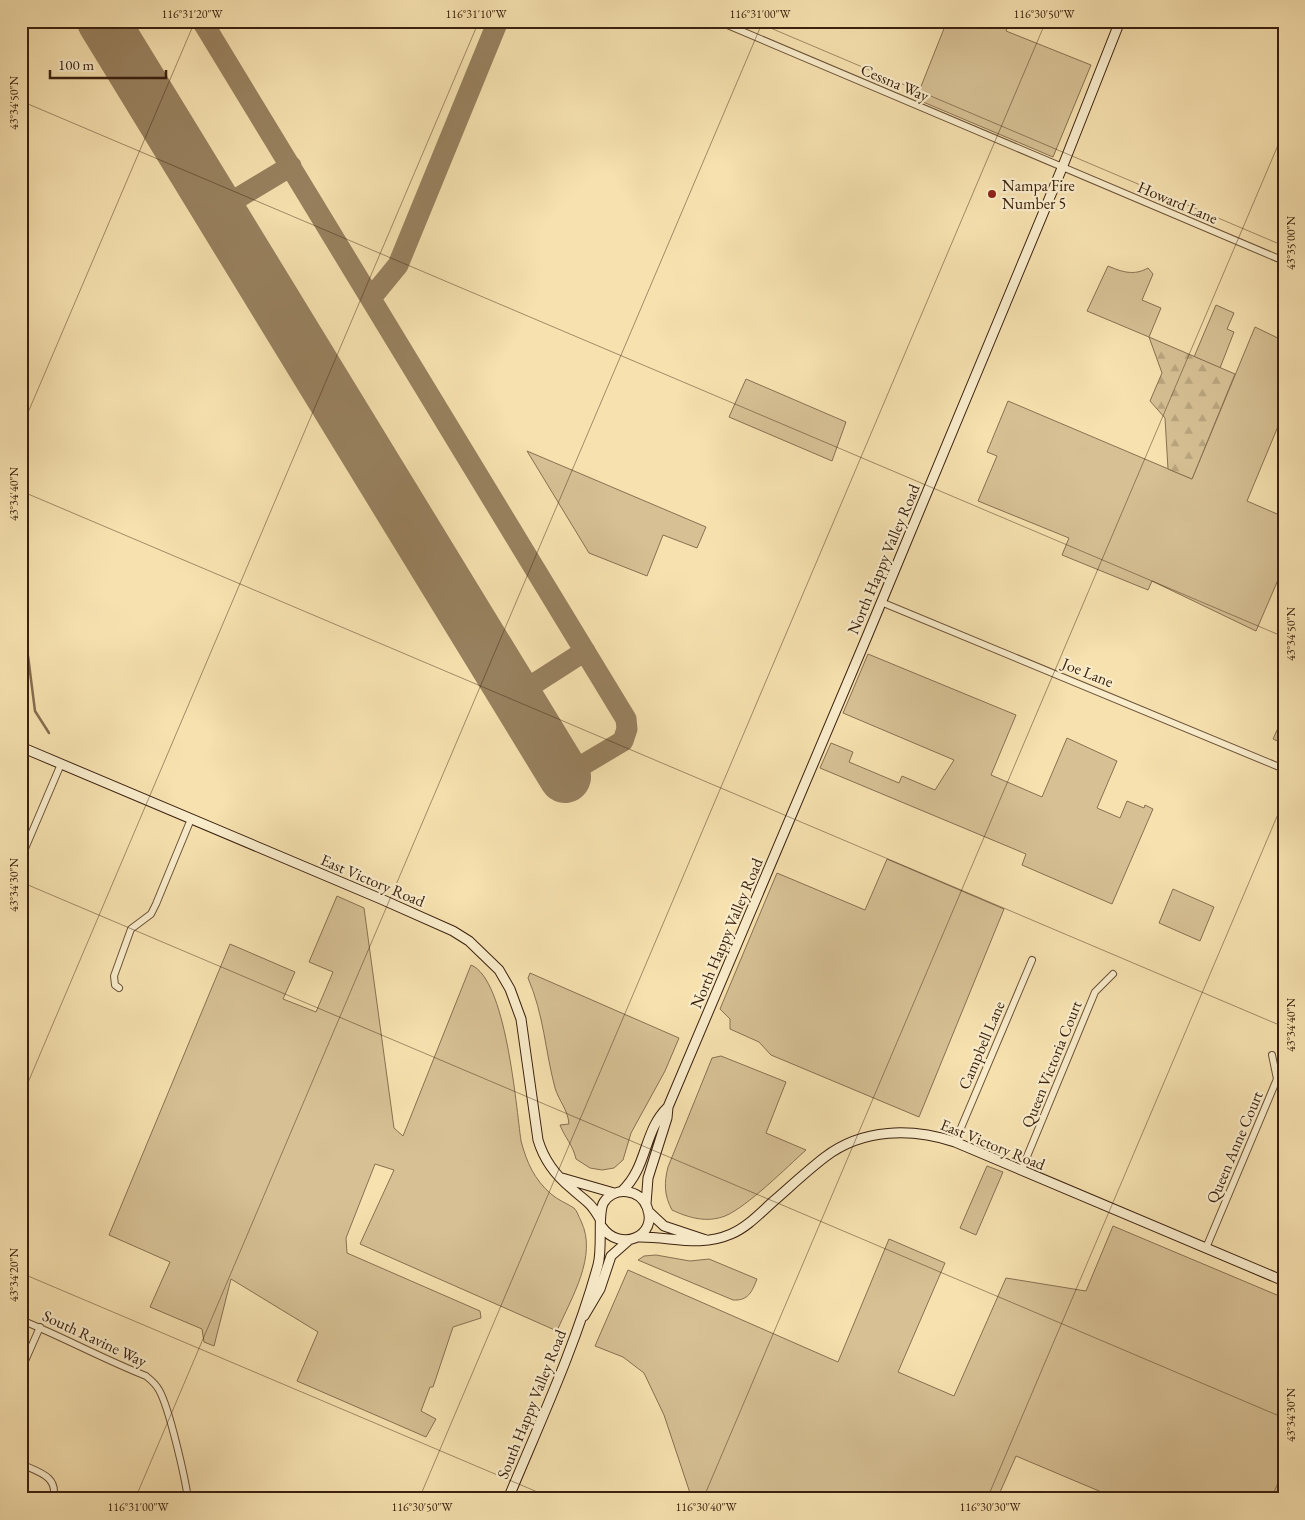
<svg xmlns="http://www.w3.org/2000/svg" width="1305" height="1520" font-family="'EB Garamond',serif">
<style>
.green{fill:#d6c094;stroke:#887052}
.forest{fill:url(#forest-firs);stroke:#887052}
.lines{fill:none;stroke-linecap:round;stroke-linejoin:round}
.stream{stroke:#856d4f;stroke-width:2.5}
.taxiway{stroke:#98815f;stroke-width:21}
.runway{stroke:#98815f;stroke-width:52}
.street-casing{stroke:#6a5137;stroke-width:8}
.secondary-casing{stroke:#3b210f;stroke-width:11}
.street{stroke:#f9eccb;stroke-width:6}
.secondary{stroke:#f9eccb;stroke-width:9}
.ticks{fill:none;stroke:#3b210f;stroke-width:1;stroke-opacity:0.45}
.poi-dot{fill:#8f2418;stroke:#f9eccb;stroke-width:2}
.labels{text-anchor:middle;stroke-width:4.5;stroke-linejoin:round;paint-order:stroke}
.street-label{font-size:16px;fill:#3b210f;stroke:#f9eccb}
.poi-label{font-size:16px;fill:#3b210f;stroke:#f9eccb;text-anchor:start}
.neatline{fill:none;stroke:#3b210f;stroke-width:2}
.ticks-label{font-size:12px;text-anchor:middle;fill:#3b210f}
</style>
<defs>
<pattern id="forest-firs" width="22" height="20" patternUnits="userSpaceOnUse" patternTransform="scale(1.25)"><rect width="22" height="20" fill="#d6c094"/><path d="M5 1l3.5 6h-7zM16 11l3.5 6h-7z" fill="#b9a57e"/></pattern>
</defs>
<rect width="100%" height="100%" fill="#f6e1af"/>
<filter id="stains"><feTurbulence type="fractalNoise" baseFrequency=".004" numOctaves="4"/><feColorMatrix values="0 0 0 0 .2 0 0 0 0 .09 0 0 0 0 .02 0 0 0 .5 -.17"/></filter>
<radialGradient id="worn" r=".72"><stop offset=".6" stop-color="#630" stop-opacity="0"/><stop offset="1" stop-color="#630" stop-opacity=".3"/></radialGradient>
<!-- green -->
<path class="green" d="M947,21H1010L1006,31L1091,65L1053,157L916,99Z
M1108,266C1122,272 1134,276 1148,268L1153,274L1142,300L1161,308L1149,337L1087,311Z
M1216,305L1234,313L1227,329L1234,332L1220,368L1194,357Z
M1255,327L1284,341V412L1247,501L1284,517V566L1256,631L1152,581L1148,590L1062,555L1069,538L978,501L997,456L987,452L1008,401L1192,479Z
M746,379L846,422L832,461L729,417Z
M527,451L706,527L697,548L663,535L647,576L589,553Z
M868,654L1016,715L991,775L1042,797L1067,738L1117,761L1097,808L1120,818L1127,801L1144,808L1145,805L1153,809L1112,904L1022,865L1026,854L820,768L831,743L853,752L849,762L899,783L902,776L935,790L954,760L843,713Z
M1284,715V744L1273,739Z
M887,859L1004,909L919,1117L771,1055L759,1042L730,1029V1019L720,1009L777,873L865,910Z
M1173,889L1214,907L1200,941L1159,923Z
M337,896L364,908L394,1128L403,1136L471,965C506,979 516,1105 521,1141C527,1163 534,1179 551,1194C558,1200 566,1203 574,1208C577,1211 579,1217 581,1221C598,1256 571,1298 557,1331L360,1244L394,1170L375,1164L346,1238L347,1253L480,1311L481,1318L453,1327L433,1387H430L421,1411L436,1419L426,1437L297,1381L318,1332L231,1279L214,1346L204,1342L202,1329L150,1307L170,1262L109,1235L230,944L295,972L283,999L316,1012L333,972L309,962Z
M530,973L679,1038L665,1071L631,1133L623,1160L614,1168L602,1170L590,1168L576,1159C573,1145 565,1138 560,1125L569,1124C568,1110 559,1101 555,1088C545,1050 544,1015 528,978Z
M721,1056L786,1082L766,1133L806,1150C787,1167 747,1207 725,1216C707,1223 689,1218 672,1210C664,1195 664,1183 668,1167L712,1058Z
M987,1166L1003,1172L976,1235L960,1228Z
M1113,1226L1284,1298V1499H1118L1016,1456L997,1499H692L664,1415L644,1373L623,1357L595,1346L628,1270L838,1362L889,1239L945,1263L898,1372L954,1396L1006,1278L1086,1291Z
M656,1255L690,1261L709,1259L757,1279C752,1292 748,1301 733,1300L638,1260L644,1256Z"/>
<!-- forest -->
<path class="forest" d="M1149,337L1235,374L1192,479L1168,469L1165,418L1150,401L1162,373Z"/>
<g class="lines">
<!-- stream -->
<path class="stream" d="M21,630L28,656L35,711L49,733"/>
<!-- taxiway -->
<path class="taxiway" d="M202,21L626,719L627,729L623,741L581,766L559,768
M218,210L291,166
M371,298L398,265L498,21
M515,696L585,651"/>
<!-- runway -->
<path class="runway" d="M103,21L565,777"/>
<defs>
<path id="street" d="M718,21L1284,261
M881,602L1284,769
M21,858L61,764
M119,988L115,985L114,976L131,929L151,914L156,904L191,819
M955,1142L1032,960
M1021,1171L1095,992L1113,974
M1206,1248L1277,1079L1272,1055
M21,1320C63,1337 103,1359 146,1376C151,1380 156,1384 159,1390C169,1407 185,1477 188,1499
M21,1370L40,1327
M21,1464C38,1472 59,1476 53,1499"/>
<path id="secondary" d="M21,747L381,899L453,931L469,941L499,970L510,989L521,1019L538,1140C544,1160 555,1175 571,1188C585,1201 589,1200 600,1219
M562,1178L614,1193
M622,1191C648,1167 643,1131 668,1107
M646,1204L648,1178L667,1118L668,1107L866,639L1062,168L1120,21
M648,1211L664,1226L706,1240
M637,1237C670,1236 699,1248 731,1234C748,1227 762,1211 776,1199C792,1185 808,1170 825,1157C863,1128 912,1128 955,1142L1284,1281
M584,1316L600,1289L611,1256L628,1241
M508,1499C540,1422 576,1345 598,1265C603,1247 597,1212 604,1202C615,1186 640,1189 647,1207C659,1236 620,1253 602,1227"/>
</defs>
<!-- street casing -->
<use href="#street" class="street-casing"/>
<!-- secondary casing -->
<use href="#secondary" class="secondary-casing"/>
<!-- street -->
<use href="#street" class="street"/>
<!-- secondary -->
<use href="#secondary" class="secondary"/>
</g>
<!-- ticks -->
<path class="ticks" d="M754,21L1284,246M21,101L1284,637M21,429L195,21M21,491L1284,1027M21,882L1284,1418M21,1099L479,21M21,1273L554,1499M135,1499L763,21M419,1499L1046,21M703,1499L1284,131M987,1499L1284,800M1271,1499L1284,1469"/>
<!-- markers -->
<circle class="poi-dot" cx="992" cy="194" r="5"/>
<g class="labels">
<!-- street labels -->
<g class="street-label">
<text transform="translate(895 82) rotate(23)" y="6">Cessna Way</text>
<text transform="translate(1178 202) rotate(23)" y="6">Howard Lane</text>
<text transform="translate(883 559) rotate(-67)" y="6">North Happy Valley Road</text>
<text transform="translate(1088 672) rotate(22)" y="6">Joe Lane</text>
<text transform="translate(373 880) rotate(23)" y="6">East Victory Road</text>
<text transform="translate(726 933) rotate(-67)" y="6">North Happy Valley Road</text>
<text transform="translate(981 1045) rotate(-67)" y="6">Campbell Lane</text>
<text transform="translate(1051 1064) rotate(-68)" y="6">Queen Victoria Court</text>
<text transform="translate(993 1144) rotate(22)" y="6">East Victory Road</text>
<text transform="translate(1234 1147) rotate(-67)" y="6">Queen Anne Court</text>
<text transform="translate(95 1338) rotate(25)" y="6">South Ravine Way</text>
<text transform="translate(531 1404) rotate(-68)" y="6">South Happy Valley Road</text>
</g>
<!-- poi labels -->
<g class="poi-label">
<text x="1002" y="191">Nampa Fire<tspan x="1002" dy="18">Number 5</tspan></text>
</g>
</g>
<!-- margin -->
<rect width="1305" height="1520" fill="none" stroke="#f6e1af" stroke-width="55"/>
<!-- scale -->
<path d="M50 70v8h116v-8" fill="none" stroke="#3b210f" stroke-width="2.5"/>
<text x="58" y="70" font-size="15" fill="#3b210f" stroke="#f9eccb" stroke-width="4" paint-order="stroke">100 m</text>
<rect x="28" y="28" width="1250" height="1464" class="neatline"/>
<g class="ticks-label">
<text x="192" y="18">116°31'20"W</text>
<text x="476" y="18">116°31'10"W</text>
<text x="760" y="18">116°31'00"W</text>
<text x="1044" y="18">116°30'50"W</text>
<text transform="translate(14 103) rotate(-90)" y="4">43°34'50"N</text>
<text transform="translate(1291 243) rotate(-90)" y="4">43°35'00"N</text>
<text transform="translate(14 494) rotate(-90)" y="4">43°34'40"N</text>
<text transform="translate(1291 634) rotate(-90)" y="4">43°34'50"N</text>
<text transform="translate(14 885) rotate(-90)" y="4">43°34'30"N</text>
<text transform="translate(1291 1025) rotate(-90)" y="4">43°34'40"N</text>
<text transform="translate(14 1275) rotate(-90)" y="4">43°34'20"N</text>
<text transform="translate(1291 1415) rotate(-90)" y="4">43°34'30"N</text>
<text x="138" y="1511">116°31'00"W</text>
<text x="422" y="1511">116°30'50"W</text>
<text x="706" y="1511">116°30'40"W</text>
<text x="990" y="1511">116°30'30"W</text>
</g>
<rect width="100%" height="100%" filter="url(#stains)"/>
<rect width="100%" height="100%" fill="url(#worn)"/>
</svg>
